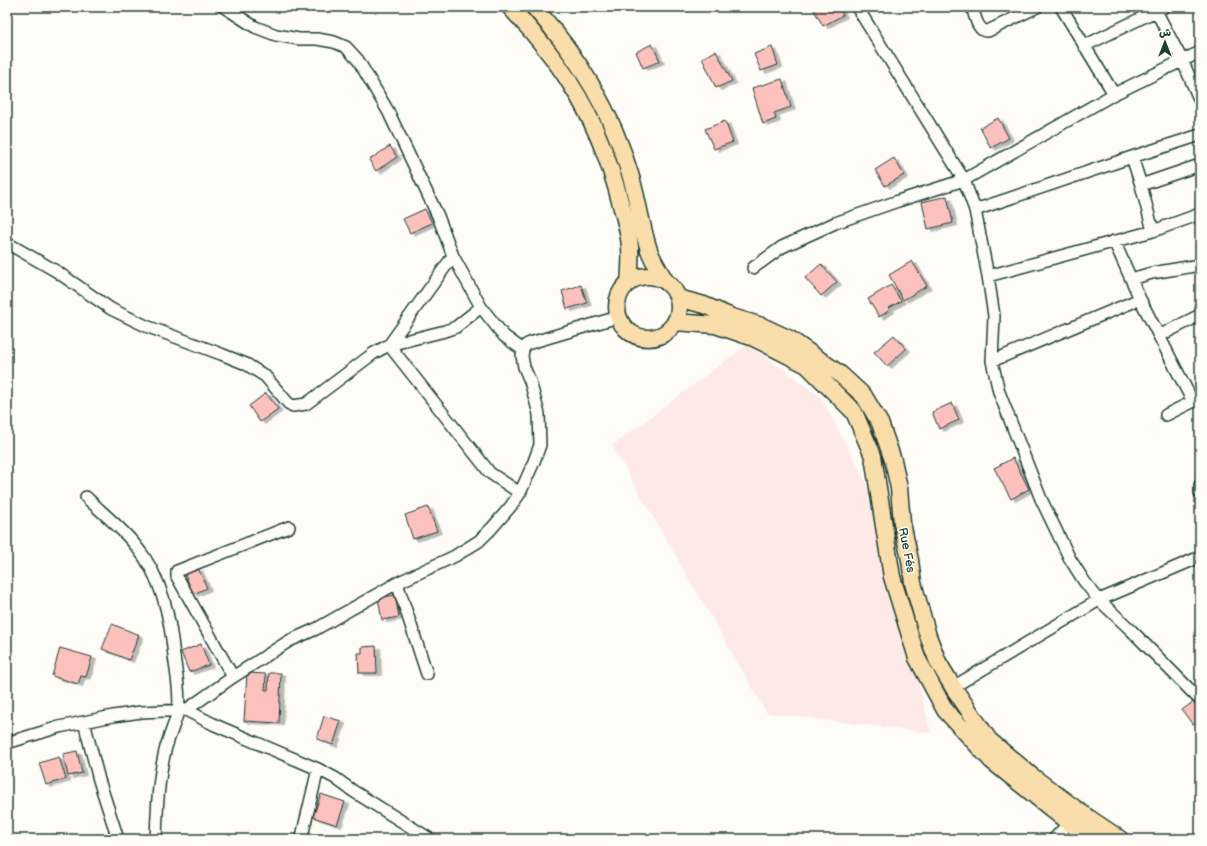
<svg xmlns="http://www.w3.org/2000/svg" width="1207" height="846" font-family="'Balsamiq Sans','Playpen Sans Arabic',sans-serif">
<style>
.built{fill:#fdeae6}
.building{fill:#fdc1bd;stroke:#1f3d34;filter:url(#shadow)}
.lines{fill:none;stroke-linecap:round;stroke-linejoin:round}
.minor-casing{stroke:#1f3d34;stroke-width:14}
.highway-casing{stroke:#1f3d34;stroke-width:19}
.minor{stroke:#fdfcf7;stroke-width:11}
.highway{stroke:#f9deab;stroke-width:16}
.labels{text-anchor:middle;stroke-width:3;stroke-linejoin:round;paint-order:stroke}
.street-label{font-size:12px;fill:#1f3d34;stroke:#fdfcf7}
</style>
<defs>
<filter id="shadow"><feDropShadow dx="4.5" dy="2.5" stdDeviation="0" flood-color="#0004"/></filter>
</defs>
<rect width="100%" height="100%" fill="#fdfcf7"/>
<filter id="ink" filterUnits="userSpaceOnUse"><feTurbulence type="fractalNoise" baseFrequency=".025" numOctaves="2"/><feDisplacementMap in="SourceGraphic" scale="8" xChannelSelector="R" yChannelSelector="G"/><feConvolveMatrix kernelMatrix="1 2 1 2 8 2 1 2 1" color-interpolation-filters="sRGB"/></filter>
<g filter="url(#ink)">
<!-- built -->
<path class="built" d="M748,344L821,397L868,486L931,733L767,713L612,446Z"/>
<!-- building -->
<path class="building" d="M820,7H839L843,15L823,26L814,10Z
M652,44L660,61L643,68L636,52Z
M772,47L778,65L761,71L754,54Z
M716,51L732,81L716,88L702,58Z
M782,79L791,107L774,113L776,119L763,124L752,88Z
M998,118L1009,138L991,148L980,128Z
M725,121L733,142L714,149L705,129Z
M390,146L397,157L376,171L369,160Z
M894,158L904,175L885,186L875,170Z
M947,196L953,223L928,229L922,202Z
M425,209L432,223L410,233L403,219Z
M912,261L927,286L903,300L889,275Z
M821,264L837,282L821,296L805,278Z
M581,285L587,303L567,309L562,291Z
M891,285L901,301L889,308L890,310L879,317L868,299Z
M894,335L906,349L887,366L874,352Z
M266,393L278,409L260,422L249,406Z
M952,403L959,420L939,429L932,412Z
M1013,458L1029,489L1011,499L994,468Z
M428,507L437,531L413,539L405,515Z
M198,568L207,588L193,594L185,574Z
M395,595L399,617L382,620L378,598Z
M112,624L139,635L129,660L102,649Z
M201,644L209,665L189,672L181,652Z
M376,646L377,673H359L358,653H362V647Z
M60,648L92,657L86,677L81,676L78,684L52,676Z
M247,673L266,674L265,690H268L269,673H281L279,723L244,721Z
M1197,699L1200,703V720L1193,725L1182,710Z
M324,716L341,721L333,745L317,739Z
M77,751L82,773L68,776L63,754Z
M59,757L66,779L46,785L39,763Z
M321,794L345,802L337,825L313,817Z"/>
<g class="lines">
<defs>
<path id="minor" d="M224,7L255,27L276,35L299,39H317L334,42L346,47L358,60L388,111L438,216L453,256L481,307L504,336L523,350
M857,7L964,180L975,210L988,276L994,316L992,361L999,392L1041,499L1070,559L1084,581L1099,600L1132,631L1200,700
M972,7C975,15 977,32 988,31L1037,7
M1061,7L1114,94
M1154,7L1183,62L1200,101
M1084,46L1164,7
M1132,157L1141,185L1153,231
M1141,185L1200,165
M975,210L1132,157L1200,135
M7,243L56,271L111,309L146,326L221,354L246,364L265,376L288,403L293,406L306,404L374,353L389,345L445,331L456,327L481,307
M453,256L389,345L490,473L520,493
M753,268L782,247L835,223L898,201L964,180L1114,94L1200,52
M988,276L1153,231L1200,214
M1131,279L1152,273L1200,265
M1140,299L1193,402
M1159,336L1200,315
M992,361L1140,299L1114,241
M1166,415L1200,398
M1200,485V493
M86,497C101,512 123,529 136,546C162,577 170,617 174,656C176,671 181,696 178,711C175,724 168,738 165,751C158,780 157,810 156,839
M397,583L427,674
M233,677L180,582L177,577V571L289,527
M953,687L1099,600L1200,557
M186,710L233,677L289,641L316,629L397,583L455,556L479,541L492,528L511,506L520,493L533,464L540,445L539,414L530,381L524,367L522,356L523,350L526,345L530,343L618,317
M84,722L99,780L118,839
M7,743L59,727L113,716L141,712L186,710L215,725L318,769L335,778L353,791L430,839
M302,839L303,832L318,769
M1054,839L1069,823"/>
<path id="highway" d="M510,7C532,31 553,55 570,83C594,120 610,162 621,205C625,219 629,232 630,247C631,259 630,271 629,283
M534,7C577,55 612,112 630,174C638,199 641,226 649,250C653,261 660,272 666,282
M617 307a31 31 0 1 1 62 0a31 31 0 1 1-62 0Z
M678,298L704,305L732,317L762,326L790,339L840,374L864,396L880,423L893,460L899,488L902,523L910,560L913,583L928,636L938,662L953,687L989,740L1033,777L1080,812L1120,839
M675,322L715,325L754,338L807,365L854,412L873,456L892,577L917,658L945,710L992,761L1069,823L1093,839"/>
</defs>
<!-- minor casing -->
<use href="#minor" class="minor-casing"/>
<!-- highway casing -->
<use href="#highway" class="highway-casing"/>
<!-- minor -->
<use href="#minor" class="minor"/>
<!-- highway -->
<use href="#highway" class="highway"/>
</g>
</g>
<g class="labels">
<!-- street labels -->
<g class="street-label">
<text transform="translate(907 550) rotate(79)" y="4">Rue Fés</text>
</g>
</g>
<!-- margin -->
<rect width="1207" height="846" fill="none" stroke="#fdfcf7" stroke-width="24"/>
<rect x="12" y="12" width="1183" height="822" fill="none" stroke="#1f3d34" stroke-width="1.5" filter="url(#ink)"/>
<!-- north arrow -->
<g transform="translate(1165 42)" stroke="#fdfcf7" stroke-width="3" paint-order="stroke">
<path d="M0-3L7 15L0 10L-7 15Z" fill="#1f3d34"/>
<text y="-6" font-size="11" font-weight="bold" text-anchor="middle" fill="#1f3d34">ش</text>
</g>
</svg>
